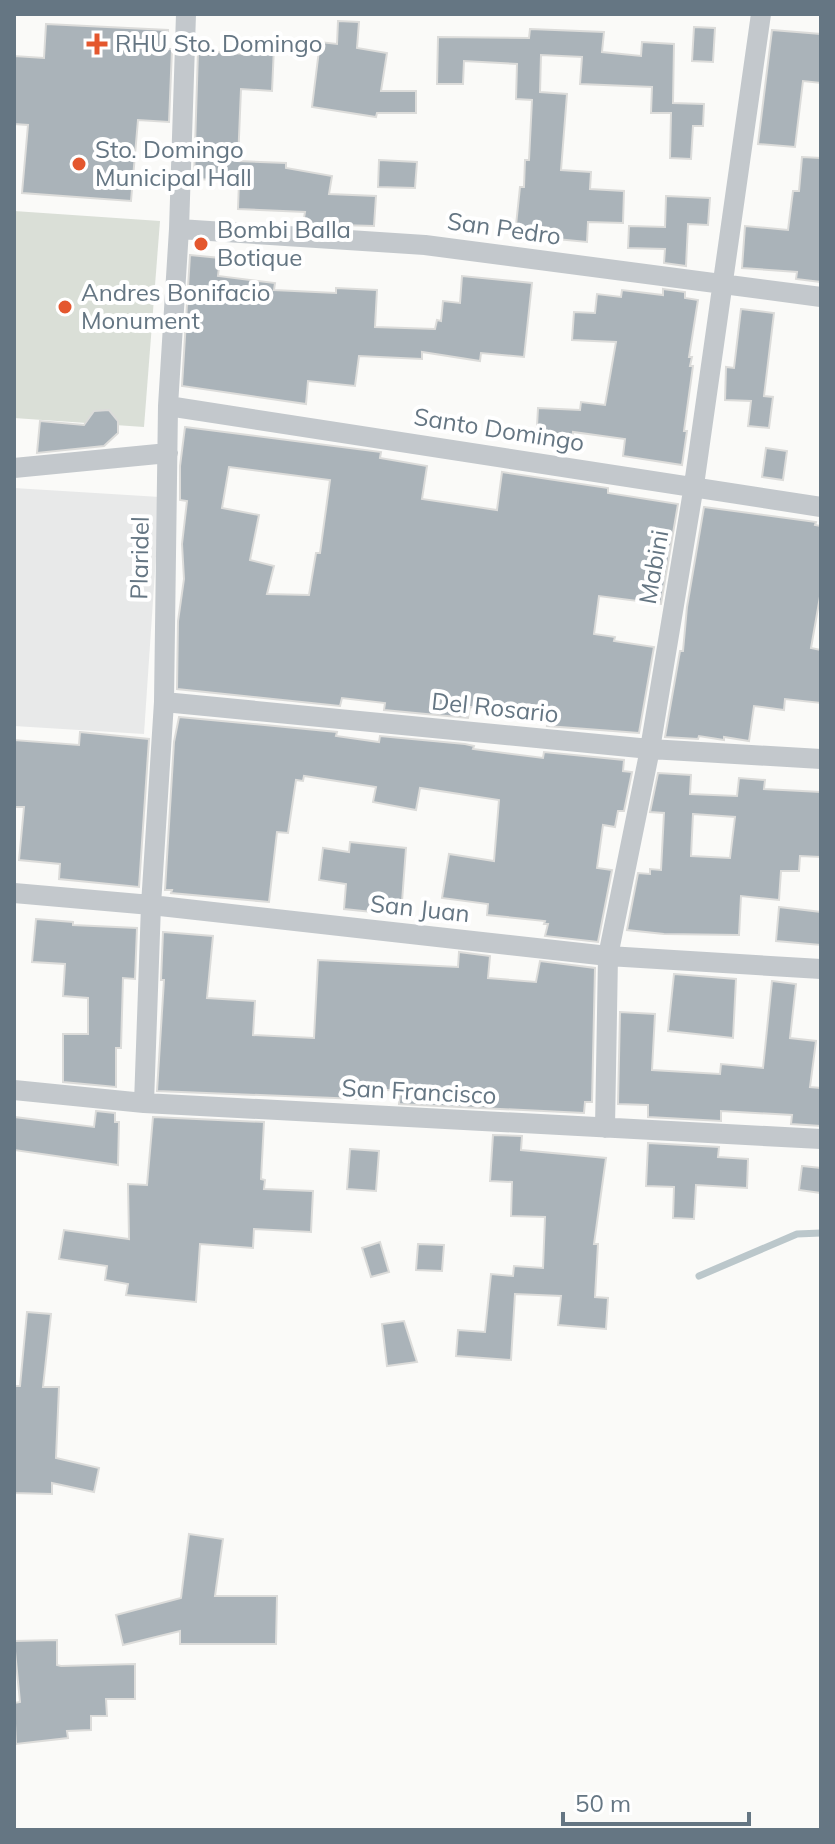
<svg xmlns="http://www.w3.org/2000/svg" width="835" height="1844" font-family="Mulish,sans-serif">
<style>
.built{fill:#e8e9e9}
.green{fill:#dadfd7}
.lines{fill:none;stroke-linecap:round;stroke-linejoin:round}
.stream{stroke:#bbc7cb;stroke-width:7}
.building{fill:#aab3b9;stroke:#dcdcda;stroke-width:2;fill-rule:evenodd}
.minor{stroke:#c3c8cc;stroke-width:20}
.poi-dot{fill:#e4572e;stroke:#fff;stroke-width:3}
.labels{text-anchor:middle;stroke-width:8;stroke-linejoin:round;paint-order:stroke}
.poi-label{font-size:24px;fill:#657683;stroke:#fff;text-anchor:start}
.street-label{font-size:24px;fill:#657683;stroke:#fff}
</style>
<rect width="100%" height="100%" fill="#fafaf8"/>
<!-- built -->
<path class="built" d="M14,488L160,497L144,734L14,726Z"/>
<!-- green -->
<path class="green" d="M14,211L160,221L144,427L14,418Z"/>
<g class="lines">
<!-- stream -->
<path class="stream" d="M699,1276L797,1234L821,1233"/>
</g>
<!-- building -->
<path class="building" d="M338,21L359,22L357,48L387,53L381,91H416V113H377L376,117L312,107L320,42L337,44Z
M46,24L168,30L167,49H172L169,122L138,120L131,201L22,193L28,125L14,124V56L44,58Z
M694,27L715,28L713,62L692,61Z
M530,29L604,32L602,52L641,56L642,42L674,44L673,103L704,104L703,126H693L691,159L670,158L671,113H651L652,87L580,84L582,57L541,55L540,92L567,94L561,170L591,172L590,189L624,191L623,223L588,222L587,242L515,235L520,187H524L525,160H529L532,100L516,99L517,64L464,61L463,84H437L438,37L529,38Z
M772,30L821,34V83L803,81L795,147L758,144Z
M247,46L274,47L272,91L241,89L238,161L286,163V168L332,176L329,194L376,196L374,226L303,224L305,212L238,209L239,181L194,179L198,51L247,54Z
M802,157L821,158V282L796,279L797,272L742,268L745,226L788,230L793,191H799Z
M379,160L417,162L415,188L378,187Z
M666,196L710,198L708,225L688,224L686,266L664,263L665,249L628,248L629,226L665,227Z
M190,255L220,258L218,276L275,283L274,290L336,293V288L377,290L375,327L435,329L437,320L441,321L443,301L460,303L462,276L532,283L524,357L481,353L480,361L422,352V359L359,356L355,386L308,381L306,404L182,386Z
M663,289L685,292V298L698,300L689,357H692L690,366H693L684,431H687L682,465L623,456L625,439L573,432L572,446L536,444L538,408L580,410L581,402L605,405L616,342L572,340L574,312L595,313L597,294L621,297L622,290L663,295Z
M741,309L774,313L764,396L773,397L769,428L748,426L751,401L725,400L726,367L734,368Z
M109,410L118,421V433L104,446L37,453L40,421L84,425L94,411Z
M185,427L381,452L380,458L427,466L422,499L497,510L502,472L608,488V493L678,504L661,604L599,596L594,634L615,637L614,641L654,647L639,733L547,726L548,720L470,707L468,718L384,710L385,703L342,698L340,706L177,689L178,621L184,579L182,544L187,501L180,500V466ZM229,467L330,480L320,553H316L309,595L267,594L274,566L250,560L259,515L222,508Z
M766,448L787,451L783,480L762,477Z
M704,507L816,522L815,525L821,526V591L811,648L821,650V703L785,699L784,710L754,706L749,741L724,737V740L699,736L698,739L665,737L680,651H683L687,607Z
M179,717L337,732L336,736L379,742L380,736L465,744L474,746L473,749L543,758L544,752L624,760L623,771L632,772L624,811H618L615,827L603,825L597,868L612,870L598,942L545,936L548,924H544L545,921L487,915L488,904L442,898L449,854L494,861L499,800L420,788L416,810L373,802L376,787L304,776L303,781L296,780L288,833L277,832L269,902L171,893L172,890H165L174,742Z
M80,732L149,739L139,887L59,879L60,864L19,860L24,807H14V740L79,745Z
M658,773L691,775L690,794L737,796L739,778L765,780L764,789L821,792V857L800,856L799,871H781L779,900L741,896L739,935L664,934L627,930L638,873L650,874V869L661,870L664,813L650,812ZM693,814L735,817L730,858L691,856Z
M350,842L406,848L401,915L344,909L346,884L319,880L323,848L349,852Z
M779,907L821,912V945L776,941Z
M36,919L73,922V925L137,928L135,979L123,978L121,1048H116V1087L63,1082V1034H88V998L63,996L65,964L32,962Z
M163,932L213,936L207,998L255,1001L253,1035L314,1038L318,960L458,967L459,952L490,956L488,978L536,982L540,961L595,968L592,1102H585L584,1113L399,1104L400,1091L360,1088L359,1099L157,1091L164,980H161Z
M674,974L736,979L733,1038L668,1031Z
M772,981L796,984L790,1038L816,1041L810,1087L821,1088V1126L791,1124L792,1115L721,1111V1121L648,1117V1105L618,1104L620,1012L655,1014L652,1070L720,1074L721,1064L763,1068Z
M96,1111L115,1113V1122H119L118,1165L14,1150V1117L94,1127Z
M153,1117L264,1122L261,1179L265,1180L264,1189L313,1191L311,1232L254,1229L253,1248L200,1244L196,1302L126,1295L128,1284L105,1280L107,1266L59,1259L64,1230L129,1239L128,1184L147,1185Z
M493,1135L522,1136L521,1150L606,1158L594,1244H598L595,1297L608,1298L606,1329L558,1325L561,1296L515,1294L511,1360L456,1356L458,1330L485,1332L491,1274L513,1276L514,1266L543,1268L545,1217L511,1216L512,1182L490,1181Z
M648,1143L719,1147L718,1157L748,1159L747,1188L696,1185L694,1219L673,1218L674,1187L646,1186Z
M350,1149L379,1151L376,1191L347,1189Z
M802,1166L821,1168V1193L799,1190Z
M380,1242L389,1272L371,1277L362,1248Z
M418,1244L444,1245L442,1271L416,1270Z
M27,1312L51,1314L43,1387H59L56,1458L99,1468L94,1492L52,1483V1494L14,1493V1386H20Z
M404,1321L417,1362L387,1366L382,1324Z
M189,1534L223,1539L215,1596H277L276,1644H180V1631L123,1645L116,1615L181,1598Z
M57,1640V1665L61,1666L135,1664V1699H106L107,1716H91V1730L67,1731L68,1738L16,1744L14,1703L20,1702L14,1641Z"/>
<g class="lines">
<!-- minor -->
<path class="minor" d="M179,229L425,245L821,297
M168,406L821,507
M14,468L168,453
M164,702L650,749L821,759
M14,893L151,905L608,956L821,969
M14,1090L144,1103L821,1139
M144,1103L151,905L164,702L168,406L179,229L186,14
M605,1128L608,956L650,749L694,485L761,14"/>
</g>
<!-- markers -->
<g class="poi-dot">
<path d="M93 32h8v8h8v8h-8v8h-8v-8h-8v-8h8z"/>
<circle cx="79" cy="164" r="8"/>
<circle cx="201" cy="244" r="8"/>
<circle cx="65" cy="307" r="8"/>
</g>
<g class="labels">
<!-- poi labels -->
<g class="poi-label">
<text x="115" y="52">RHU Sto. Domingo</text>
<text x="95" y="158">Sto. Domingo<tspan x="95" dy="28">Municipal Hall</tspan></text>
<text x="217" y="238">Bombi Balla<tspan x="217" dy="28">Botique</tspan></text>
<text x="81" y="301">Andres Bonifacio<tspan x="81" dy="28">Monument</tspan></text>
</g>
<!-- street labels -->
<g class="street-label">
<text transform="translate(504 229) rotate(8)" y="8">San Pedro</text>
<text transform="translate(499 430) rotate(9)" y="8">Santo Domingo</text>
<text transform="translate(140 558) rotate(-89)" y="8">Plaridel</text>
<text transform="translate(654 567) rotate(-80)" y="8">Mabini</text>
<text transform="translate(495 708) rotate(6)" y="8">Del Rosario</text>
<text transform="translate(420 909) rotate(6)" y="8">San Juan</text>
<text transform="translate(419 1092) rotate(3)" y="8">San Francisco</text>
</g>
</g>
<!-- border -->
<rect width="835" height="1844" fill="none" stroke="#657683" stroke-width="32"/>
<!-- scale -->
<path d="M563 1812v12h186v-12" fill="none" stroke="#657683" stroke-width="4"/>
<text x="575" y="1812" font-size="24" fill="#657683" stroke="#ffffff" stroke-width="6" paint-order="stroke">50 m</text>
</svg>
